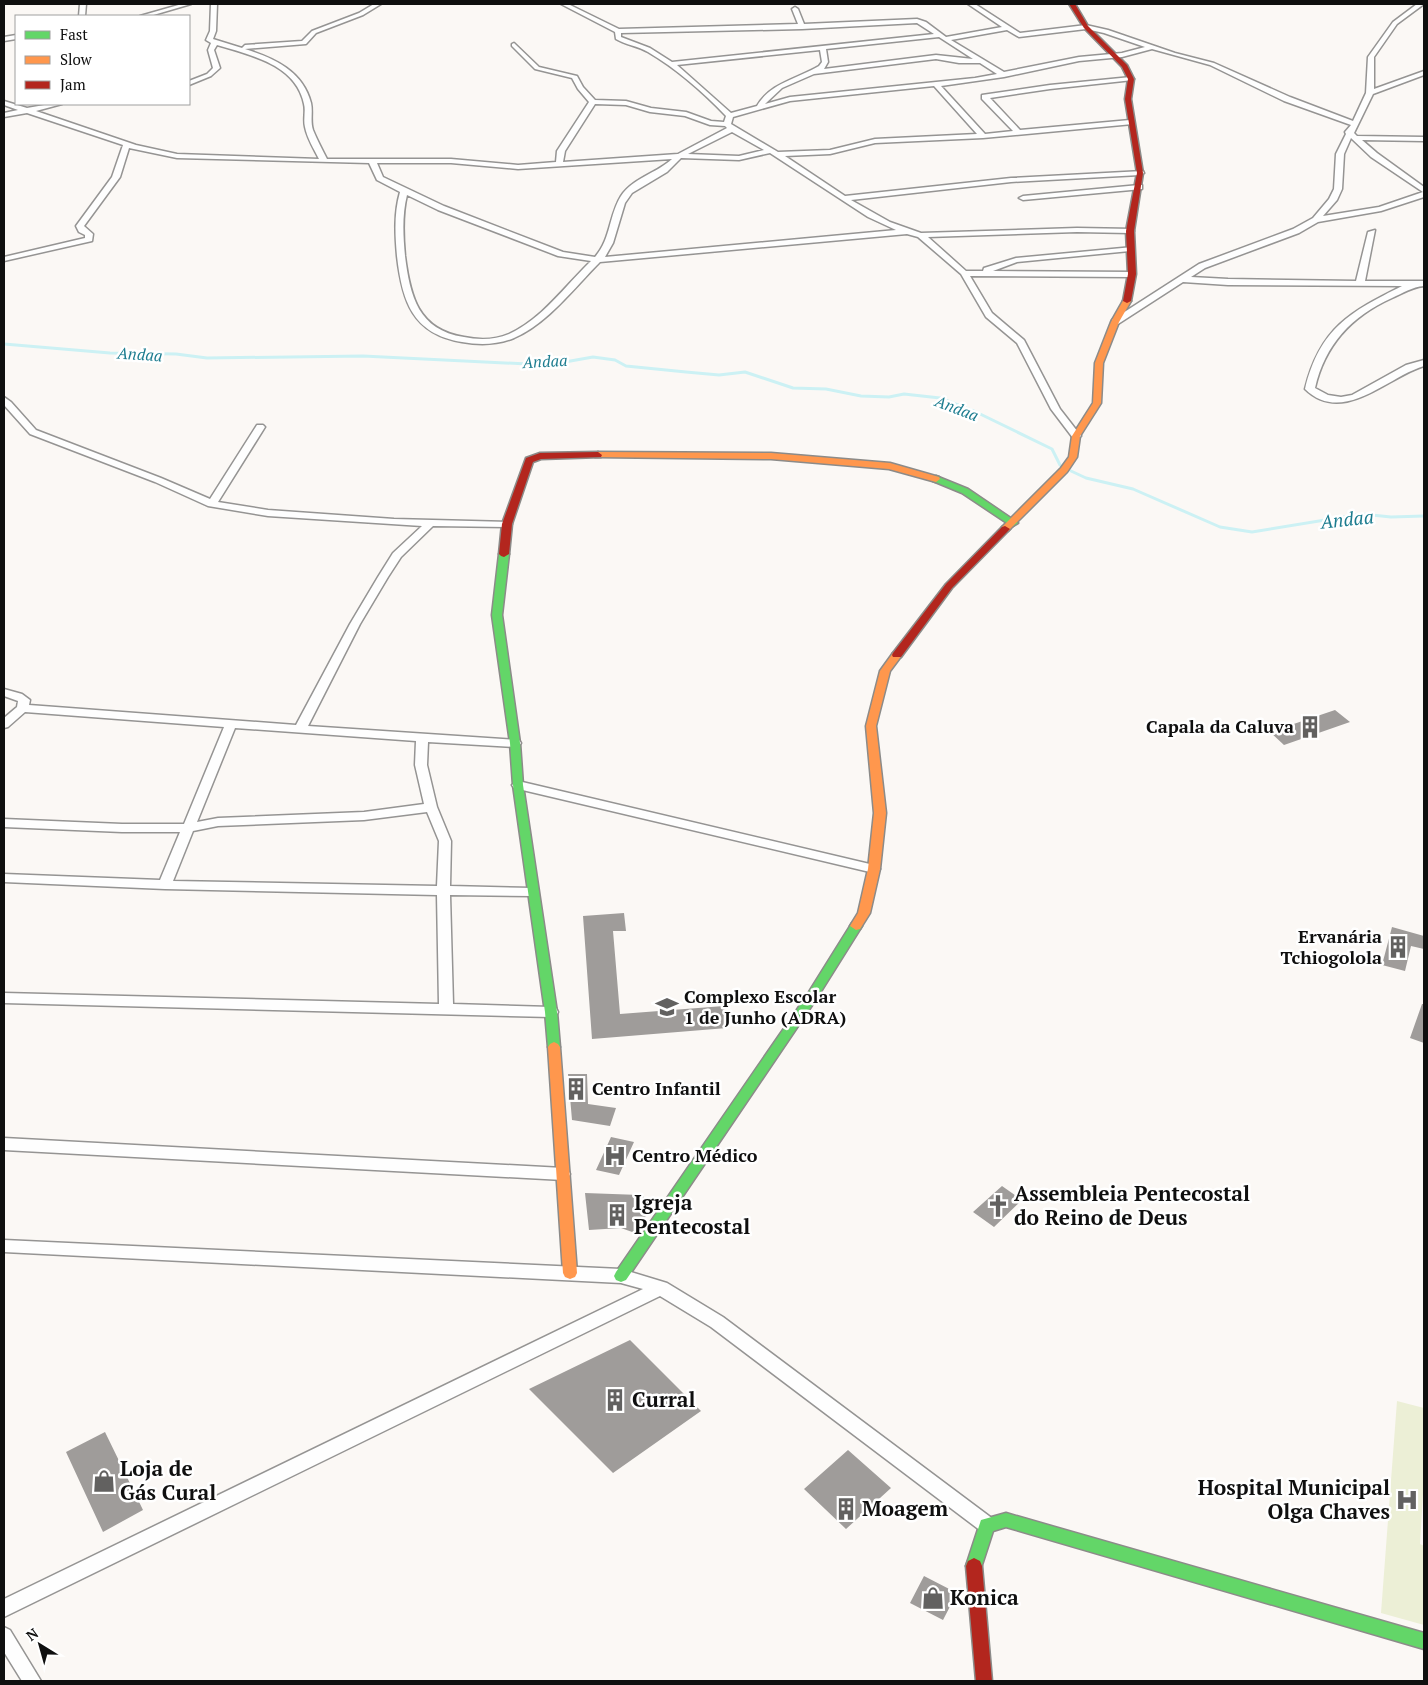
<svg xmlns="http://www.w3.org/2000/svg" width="1428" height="1685" font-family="'PT Serif',serif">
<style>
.green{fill:#ecefd6}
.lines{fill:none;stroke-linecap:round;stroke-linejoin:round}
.stream{stroke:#ccf1f4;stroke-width:3}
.building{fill:#9f9c9a}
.street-casing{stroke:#959493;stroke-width:3}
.fast-casing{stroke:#8c8b89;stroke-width:3}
.slow-casing{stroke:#8c8b89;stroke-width:3}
.jam-casing{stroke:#8c8b89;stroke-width:3}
.street{fill:#fefefe;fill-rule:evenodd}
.fast{fill:#63d668;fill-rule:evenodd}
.slow{fill:#ff974d;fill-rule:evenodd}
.jam{fill:#b3261e;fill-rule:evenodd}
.labels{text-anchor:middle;stroke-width:5;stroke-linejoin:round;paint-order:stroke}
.far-water-label{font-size:16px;font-style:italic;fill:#1c7c8f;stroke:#fff}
.poi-label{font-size:18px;font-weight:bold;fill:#0f0f0f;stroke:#fff;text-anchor:start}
.water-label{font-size:19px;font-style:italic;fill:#1c7c8f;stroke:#fff}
.near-poi-label{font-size:21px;font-weight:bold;fill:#0f0f0f;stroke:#fff;text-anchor:start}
</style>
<rect width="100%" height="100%" fill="#fbf8f5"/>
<!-- green -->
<path class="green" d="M1397,1401L1424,1408V1478L1420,1544L1424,1546V1625L1381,1613Z"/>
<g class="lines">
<!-- stream -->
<path class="stream" d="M4,344L110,353L176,354L207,358L363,356L548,365L593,357L615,360L626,366L686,372L719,375L745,372L793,388L826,389L861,396L889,397L904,394L940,398L976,412L1052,449L1060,465
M1071,471L1086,478L1133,489L1220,527L1252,532L1362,514L1391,517L1424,516"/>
</g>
<!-- building -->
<path class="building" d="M1335,710L1350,722L1284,745L1270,732Z
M624,913L626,931H613L620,1014L724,1006L727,1028L592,1039L583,916Z
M1392,927L1424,936V949L1411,946L1405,971L1382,965Z
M1422,1004H1424V1043L1410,1038Z
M568,1074H587L588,1104L616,1108L610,1126L572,1120Z
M611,1137L634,1142L619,1175L596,1170Z
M1002,1186L1022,1200L994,1227L973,1212Z
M585,1193L640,1195L655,1202L635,1233L621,1228L589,1230Z
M630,1340L701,1411L613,1473L529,1389Z
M105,1432L143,1510L103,1532L66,1452Z
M848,1450L891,1488L846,1529L804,1489Z
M924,1576L957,1593L943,1620L910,1603Z"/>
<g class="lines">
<defs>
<path id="street" d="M80,4H86L85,16H79Z
M182,4H191L150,16H140Z
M211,4H217L216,31L213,39L242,48L245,45L302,41L312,31L359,13L374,4H381L363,15L316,33L306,44L245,49C274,58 303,71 311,103C313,112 310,121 313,130C317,140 322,149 327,159H451L518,165L556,162L557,151L589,102L578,89L572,78L535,69L512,46V44L514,43L539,67L577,76L583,87L595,100L626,101L651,108L686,112L711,121L724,122L726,116C703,92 677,69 648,52C638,46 626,45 616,39L615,32L561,4H568L619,29L798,24L792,9L795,7L798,9L804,24L917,19L926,22L946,37L1002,27L968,4H975L1020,33L1086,25L1108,30L1175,53L1214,63L1290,97L1353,121L1366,93L1368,57L1393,22L1417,4H1424L1397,24L1374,57V89L1424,71V75L1373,94L1354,133L1357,136L1424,137V141L1362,140L1377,153L1424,187V197L1381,211L1318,222L1299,233L1205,268L1191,277L1228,279L1356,281L1368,232L1375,230L1365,281H1424V286C1412,287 1403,293 1392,298C1352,316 1325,344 1315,388L1328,395L1341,397L1352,395L1406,365L1424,360V366C1387,377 1343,426 1305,389C1320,328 1350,312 1402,286L1228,285L1183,282L1118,324H1112V320L1199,264L1293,229L1313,218L1329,199L1334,189L1336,154L1346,134L1345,132L1351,125L1284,101L1210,65L1152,49L1122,57L1079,61L1004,77L941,86L985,134L1013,131L982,99V95L1050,85L1131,77L1134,79L1133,80L1050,89L990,98L1020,130L1130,120H1133V124L983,138L875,143L830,154L785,156L845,196L1011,178L1143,171L1144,173L1140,175L1011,182L851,200L890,222L921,233L1077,228L1133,229L1134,231L1130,233L1077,232L928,237L966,271H983L984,268L1016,258L1133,247L1134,249L1130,251L1017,262L993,271L1135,272V276L1132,277L970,276L992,313L1024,340L1060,409L1081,436L1076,439L1073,438L1051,409L1017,343L986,317L961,274L918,237L907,234L600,262C574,288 548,323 514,338C497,345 479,345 462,342C412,334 402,300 397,256C395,234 394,213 400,192L377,180L369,163L177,158L129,148L120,177L84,226L93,234L92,241L4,261V257L85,238V235L79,232L76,226L112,177L123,145L27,113L4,117V113L18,110L4,105V101L27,108L50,104H62L36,111L136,145L177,154L319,159C314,149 307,138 305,127C303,119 306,111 304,104C296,64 250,55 217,45L214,50L220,68L211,76L189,85V81L207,74L213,68L208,50L211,43L206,40L210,31ZM917,23L934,34L672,62L650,48L621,37V33L802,29ZM1086,29L1104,33L1145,47L1122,53L1079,57L1004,72L951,40L1007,30L1019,37ZM939,37L973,59L936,55L824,69L828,62L826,49ZM820,50L822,62L819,66C797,79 770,83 757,106L731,113L677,65ZM936,59L959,63H980L997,74L975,78L790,97L765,104L782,88L814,74ZM934,86L977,134L875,139L830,150L778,152L731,124L733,117L790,101ZM595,104L626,105L650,112L685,116L710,125L725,126L727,128L678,154L563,162L565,151ZM732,132L764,150L739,156L688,154ZM1351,138L1371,157L1423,192L1379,207L1323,216L1337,200L1342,189L1344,154ZM770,153L868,217L896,230L605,257L613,243L625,203L632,193L667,172L681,158L739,160ZM672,159C657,173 633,178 621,196C609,215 611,239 595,257L563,252L444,206L383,177L377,163H451L518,169ZM407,195L438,210L558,256L591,261C565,286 542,319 509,334C495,340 478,340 464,337C418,330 410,296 405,256C403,235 402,215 407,195Z
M16,35V39L4,41V37Z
M1139,185H1142V189L1023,200L1019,198L1023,196Z
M4,397L11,402L36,430L161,478L210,499L257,425H263L265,427L218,502L268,510L394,519L511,522L512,524L507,527L433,526L401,557L388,577L360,624L308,726L519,740L521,743L519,746L515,747L428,742L427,765L437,807L451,841L450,886L532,888L538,892L532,896L450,895L453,1004L551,1007L556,1008L558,1012L556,1016L551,1017L4,1003V993L439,1004L437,895L165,889L4,882V874L160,880L180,832H122L4,827V819L122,824H184L224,727L25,712L8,727L4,728V718L17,707L18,701L4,696V689L22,694L30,700L29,705L296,725L350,624L378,577L393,553L422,526L268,516L208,506L155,482L30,434L4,405ZM235,728L416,741L415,765L424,804L364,812L218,818L197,822ZM427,812L439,841L437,886L173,881L193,831L218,826L364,820Z
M518,781L874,865L880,869L874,873L514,788L512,785Z
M4,1138L563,1168L568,1170L570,1174L568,1178L563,1180L4,1150Z
M4,1240L621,1269L667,1283L723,1317L993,1519L996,1525L993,1531L987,1533L981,1531L711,1327L660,1296L4,1617V1599L643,1289L621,1283L4,1252Z
M4,1627L10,1630L41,1681H22L4,1652Z"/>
<path id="fast" d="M936,476L968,489L1018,523L1013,526L1010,525L962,493L933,481L932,479Z
M504,551L509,554L502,615L520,743L523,785L557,1012L560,1047L558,1050H550L548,1047L545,1012L513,785L510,743L492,615L499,554Z
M856,922L862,926L815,1001L626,1280L621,1282L616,1280L614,1276L616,1272L807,995L852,923Z
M1006,1513L1424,1633V1649L1006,1527L993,1531L980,1571L974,1574L968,1571L966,1566L981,1520Z"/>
<path id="slow" d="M1124,299L1131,301L1119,322L1103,363L1101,403L1080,436L1077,457L1067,472L1008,531H1002V527L1061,468L1069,457L1072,436L1093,403L1095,363L1111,322Z
M598,452L771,453L890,463L939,477L940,479L936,482L889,469L771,459L595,457L594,455Z
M897,652L902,655L890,671L876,726L886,813L880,869L870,913L860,929L856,930L850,926L858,913L868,869L874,813L866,726L880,671L893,653Z
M554,1042L558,1044L560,1047L577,1273L575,1277L570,1279L565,1277L563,1273L548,1047L550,1044Z"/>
<path id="jam" d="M1069,4H1075L1088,26L1127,65L1134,79L1131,99L1143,173L1134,231L1136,274L1131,301L1127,303L1123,301L1128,274L1126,231L1137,173L1125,99L1128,79L1122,67L1084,28Z
M598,452L602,455L601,457L541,459L533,462L512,524L509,554L504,557L501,556L499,554L502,524L526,458L540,453Z
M1005,526L1010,529L1008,531L952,588L901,657H893L892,655L893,653L946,584L1002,527Z
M974,1558L980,1561L982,1566L992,1681H976L966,1566L968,1561Z"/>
</defs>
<!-- street casing -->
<use href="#street" class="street-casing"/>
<!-- fast casing -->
<use href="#fast" class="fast-casing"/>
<!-- slow casing -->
<use href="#slow" class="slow-casing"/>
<!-- jam casing -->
<use href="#jam" class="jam-casing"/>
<!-- street -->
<use href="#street" class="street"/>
<!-- fast -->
<use href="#fast" class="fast"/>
<!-- slow -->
<use href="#slow" class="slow"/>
<!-- jam -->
<use href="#jam" class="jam"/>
</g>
<!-- icons -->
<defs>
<symbol id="building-bare" viewBox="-9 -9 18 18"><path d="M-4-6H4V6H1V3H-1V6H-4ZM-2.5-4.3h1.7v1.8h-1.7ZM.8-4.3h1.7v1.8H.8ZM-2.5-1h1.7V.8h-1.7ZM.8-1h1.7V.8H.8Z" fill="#626160" stroke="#fff" stroke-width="2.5" paint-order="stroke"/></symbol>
<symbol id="school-bare" viewBox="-9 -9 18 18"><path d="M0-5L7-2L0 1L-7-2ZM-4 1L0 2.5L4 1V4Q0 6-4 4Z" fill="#626160" stroke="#fff" stroke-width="2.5" paint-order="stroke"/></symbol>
<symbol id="hospital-bare" viewBox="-9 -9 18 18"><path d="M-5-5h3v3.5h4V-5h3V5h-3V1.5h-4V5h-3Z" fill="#626160" stroke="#fff" stroke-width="2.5" paint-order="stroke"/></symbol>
<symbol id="church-bare" viewBox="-9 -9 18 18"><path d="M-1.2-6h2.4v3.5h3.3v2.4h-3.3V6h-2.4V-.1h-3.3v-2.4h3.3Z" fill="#626160" stroke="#fff" stroke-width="2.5" paint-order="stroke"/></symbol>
<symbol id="shop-bare" viewBox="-9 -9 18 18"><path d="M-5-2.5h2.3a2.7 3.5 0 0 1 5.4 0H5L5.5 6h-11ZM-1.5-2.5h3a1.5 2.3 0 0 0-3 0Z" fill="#626160" stroke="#fff" stroke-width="2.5" paint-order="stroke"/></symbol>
</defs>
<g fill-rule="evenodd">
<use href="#building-bare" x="1294" y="711" width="32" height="32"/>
<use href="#building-bare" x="1382" y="931" width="32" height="32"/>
<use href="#school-bare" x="651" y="991" width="32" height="32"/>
<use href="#building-bare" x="560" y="1073" width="32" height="32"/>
<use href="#hospital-bare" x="599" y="1140" width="32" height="32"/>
<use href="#church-bare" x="982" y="1190" width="32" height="32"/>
<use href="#building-bare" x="601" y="1199" width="32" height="32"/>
<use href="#building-bare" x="599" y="1384" width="32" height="32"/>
<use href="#shop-bare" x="88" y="1465" width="32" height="32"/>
<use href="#hospital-bare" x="1391" y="1484" width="32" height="32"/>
<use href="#building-bare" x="830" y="1493" width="32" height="32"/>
<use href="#shop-bare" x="917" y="1582" width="32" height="32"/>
</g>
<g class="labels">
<!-- far-water labels -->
<g class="far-water-label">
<text transform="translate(140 354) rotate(4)" y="6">Andaa</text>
<text transform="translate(545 361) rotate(-3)" y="6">Andaa</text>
<text transform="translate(957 408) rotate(21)" y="6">Andaa</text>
</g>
<!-- poi labels -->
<g class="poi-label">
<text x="1294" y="733" text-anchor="end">Capala da Caluva</text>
<text x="1382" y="943" text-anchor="end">Ervanária<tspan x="1382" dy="21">Tchiogolola</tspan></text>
<text x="684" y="1003">Complexo Escolar<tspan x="684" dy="21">1 de Junho (ADRA)</tspan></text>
<text x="592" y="1095">Centro Infantil</text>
<text x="632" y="1162">Centro Médico</text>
</g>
<!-- water labels -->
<g class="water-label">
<text transform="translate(1347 519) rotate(-6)" y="7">Andaa</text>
</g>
<!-- near-poi labels -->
<g class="near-poi-label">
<text x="1014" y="1201">Assembleia Pentecostal<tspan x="1014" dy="24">do Reino de Deus</tspan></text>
<text x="634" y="1210">Igreja<tspan x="634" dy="24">Pentecostal</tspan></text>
<text x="632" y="1407">Curral</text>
<text x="120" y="1476">Loja de<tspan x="120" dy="24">Gás Cural</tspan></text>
<text x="1390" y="1495" text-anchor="end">Hospital Municipal<tspan x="1390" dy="24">Olga Chaves</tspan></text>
<text x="862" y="1516">Moagem</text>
<text x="950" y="1605">Konica</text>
</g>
</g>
<!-- border -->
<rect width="1428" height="1685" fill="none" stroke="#0f0f0f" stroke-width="10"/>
<!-- legend -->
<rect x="15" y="15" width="175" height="90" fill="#ffffff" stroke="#9f9f9f"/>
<rect x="25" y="31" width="25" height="8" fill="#63d668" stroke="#9f9f9f"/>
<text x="60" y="40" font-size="15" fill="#0f0f0f">Fast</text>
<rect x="25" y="56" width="25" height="8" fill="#ff974d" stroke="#9f9f9f"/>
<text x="60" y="65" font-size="15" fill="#0f0f0f">Slow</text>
<rect x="25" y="81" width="25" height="8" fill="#b3261e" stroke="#9f9f9f"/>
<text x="60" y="90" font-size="15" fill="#0f0f0f">Jam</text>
<!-- north arrow -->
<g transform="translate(40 1645) rotate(323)" stroke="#ffffff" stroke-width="4" paint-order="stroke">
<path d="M0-4L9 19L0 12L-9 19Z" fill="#0f0f0f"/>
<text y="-8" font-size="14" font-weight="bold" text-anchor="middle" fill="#0f0f0f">N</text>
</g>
</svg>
